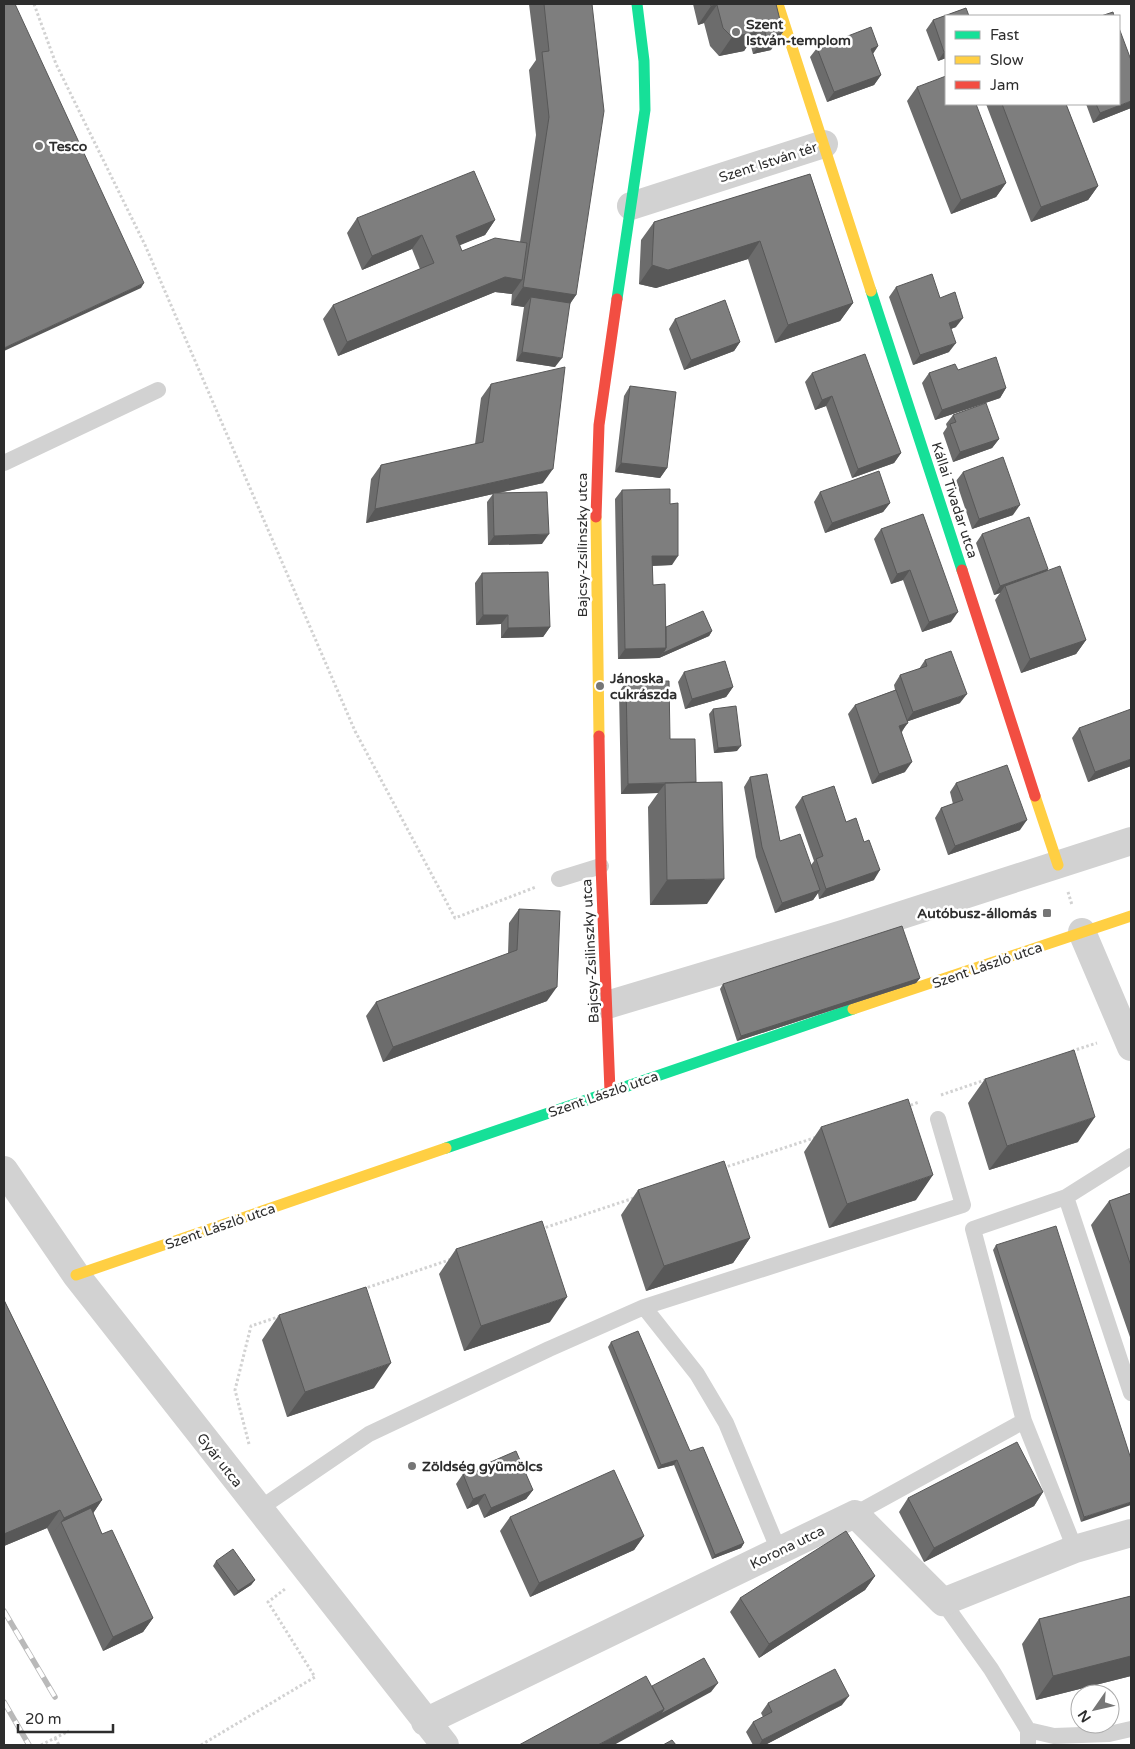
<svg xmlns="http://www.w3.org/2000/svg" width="1135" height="1749" font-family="'Varela Round',sans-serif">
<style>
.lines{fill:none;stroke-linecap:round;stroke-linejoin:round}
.path{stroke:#d2d2d2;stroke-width:3;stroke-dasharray:2.5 2.5;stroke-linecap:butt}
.lane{stroke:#d2d2d2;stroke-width:16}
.street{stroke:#d2d2d2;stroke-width:28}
.fast{stroke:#16e098;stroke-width:11}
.slow{stroke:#ffcf43;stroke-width:11}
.jam{stroke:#f24e42;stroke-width:11}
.rail-casing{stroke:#b9b9b9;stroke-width:5.5}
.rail{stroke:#fff;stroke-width:4;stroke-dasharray:11;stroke-linecap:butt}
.wall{fill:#6c6c6c}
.shaded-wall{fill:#585858}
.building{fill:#7e7e7e;stroke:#585858}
.poi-dot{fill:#767676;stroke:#fff;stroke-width:2}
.labels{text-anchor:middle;stroke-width:5;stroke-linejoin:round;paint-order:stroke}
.poi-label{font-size:14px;font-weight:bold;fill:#2d2d2d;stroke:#fff;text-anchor:start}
.street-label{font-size:14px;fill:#2d2d2d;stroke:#fff}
</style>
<rect width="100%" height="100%" fill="#fff"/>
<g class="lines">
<!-- path -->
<path class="path" d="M34,4L56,64L145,245L355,731L455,918L536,887
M1068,892L1072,905
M1072,1051L1097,1043
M941,1095L988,1079
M906,1107L919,1102
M723,1168L817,1137
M541,1229L634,1198
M363,1289L452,1259
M249,1444L235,1390L251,1326L281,1316
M55,1738L59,1745
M41,1745L69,1731
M201,1745L315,1677L268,1602L285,1589"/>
<!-- lane -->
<path class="lane" d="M4,463L158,390
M559,879L601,866
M1066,1197L1131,1393
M644,1307L697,1374L726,1423L779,1551
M259,1509L369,1434L549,1349L644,1307L963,1205L938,1119
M855,1514L1024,1421
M1075,1549L1024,1421L973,1229L1066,1197L1131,1156
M943,1602L991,1669L1028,1730L1054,1736L1109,1734L1131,1729
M1028,1745V1730"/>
<!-- street -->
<path class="street" d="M631,206L824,144
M1082,932L1131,1047
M607,1005L843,934L1131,841
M4,1170L76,1275L445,1745
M425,1722L855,1514L943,1602L1075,1549L1131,1533"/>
<!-- fast -->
<path class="fast" d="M871,291L962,570
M617,299L645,110L644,61L637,4
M446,1148L853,1009"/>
<!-- slow -->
<path class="slow" d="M778,4L871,291
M596,517L599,736
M1035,796L1058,865
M853,1009L1131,916
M76,1275L446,1148"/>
<!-- jam -->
<path class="jam" d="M596,517L599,425L617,299
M962,570L1035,796
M599,736L601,866L610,1091"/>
<defs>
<path id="rail" d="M4,1611L55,1697
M4,1702L29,1745"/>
</defs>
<!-- rail casing -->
<use href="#rail" class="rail-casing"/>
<!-- rail -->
<use href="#rail" class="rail"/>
</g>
<!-- wall -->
<path class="wall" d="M529,4H592L576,295L570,303L555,367L516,361L524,307L511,305L512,293V294L495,292L338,356L323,319L333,305L420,269L412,249L362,270L347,233L357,218L495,220L485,235L459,245L462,251L520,242L536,135L529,70L536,60Z
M693,4H776L771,50L753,54L750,42L744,51L719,56L710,46L704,23L698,25Z
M966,8L946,58L938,61L926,30L933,20Z
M878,46L873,54L881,75L874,85L827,102L810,57L817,48Z
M917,87L1006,183L996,197L951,214L907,101Z
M986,104H1066L1098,186L1088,200L1031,222Z
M1086,104H1119L1131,108L1093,123Z
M810,174L853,303L840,321L775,343L748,259L656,288L639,284L641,240L654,222Z
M896,287L940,298L956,327L951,329L949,352L913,365L889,297Z
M675,319L740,342L734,351L684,370L669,329Z
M958,370L1006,388L1000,398L935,420L922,383L929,373Z
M812,373L901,453L894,463L852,478L826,406L815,410L805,382Z
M491,384L543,483L499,493L542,544L488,545L487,502L493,494L366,523L371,479L381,465L475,444L481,398Z
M630,386L667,468L660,478L615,472L624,396Z
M953,415L999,439L992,448L953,462L943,433L947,427L946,424Z
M963,472L1013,515L972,529L956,481Z
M622,490L672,565L652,566L653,585L666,627L712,631L709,636L659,658L618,659L615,499Z
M820,492L890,503L883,512L825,533L814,502Z
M881,529L951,622L922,632L903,580L891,584L874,539Z
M982,534L1048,569L1046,571L1086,640L1076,654L1021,673L995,600L1000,593L994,595L976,543Z
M482,573L550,627L543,637L501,638V624L476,625L475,583Z
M925,660L960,703L908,721L902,732L905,772L872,784L848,714L855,705L895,690L894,685L900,675L919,669Z
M684,672L733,687L726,697L685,709L678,682Z
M626,682L670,739L696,782L707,904L650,905L648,807L658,793L621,794L619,692Z
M713,709L737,751L714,753L709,714Z
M1079,728L1131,766L1088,782L1072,738Z
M750,777L780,841L811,865L814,861L795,807L802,797L846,822L874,880L819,899L818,893L813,900L775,913L756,857L744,787Z
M956,783L1020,830L948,855L935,818L941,808L953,804L950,792Z
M519,909L547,1001L383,1062L366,1016L376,1002L508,954L509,923Z
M920,978L916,983L737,1041L720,989L723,984Z
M985,1079L1078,1142L989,1170L968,1103Z
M821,1127L916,1200L829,1228L804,1152Z
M638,1190L750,1238L733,1263L646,1291L621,1215Z
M1131,1193V1340L1091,1225L1109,1201Z
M996,1245L1131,1459L1081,1522L993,1250Z
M456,1249L550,1322L464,1351L439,1274Z
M4,1300L102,1500L93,1513L102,1534L153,1618L143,1632L103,1651L47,1528L4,1546Z
M279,1315L374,1388L287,1417L262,1340Z
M611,1342L690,1451L744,1543L741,1548L712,1559L674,1465L658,1469L608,1347Z
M463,1474L533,1490L526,1499L484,1518L478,1504L467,1509L456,1484Z
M1043,1492L1034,1506L924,1562L899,1512L908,1498Z
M510,1517L644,1536L634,1550L530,1597L500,1531Z
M216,1561L255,1580L251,1585L234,1596L213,1566Z
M875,1576L865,1590L759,1658L730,1612L740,1598Z
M1131,1596V1676L1036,1700L1022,1644L1039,1619Z
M768,1703L842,1705L765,1745H753L746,1732L753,1722L763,1717L761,1713Z"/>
<!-- shaded-wall -->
<path class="shaded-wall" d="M717,5L704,23L698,25L711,6Z
M757,32L744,51L719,56L732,37Z
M783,32L771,50L753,54L766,36Z
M878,46L871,56V49Z
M946,51V58L938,61L944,52Z
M881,75L874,85L827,102L834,92Z
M1131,101V108L1093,123L1100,113Z
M1006,183L996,197L951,214L961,200Z
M1098,186L1088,200L1031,222L1041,207Z
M495,220L485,235L446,251L456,236Z
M422,235L412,249L362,270L372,256Z
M760,241L748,259L656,288L639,284L652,265Z
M505,277L522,280L512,294L495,292L338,356L347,342Z
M144,283L141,288L4,351V348Z
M523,287L576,295L564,313L531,297L524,307L511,305Z
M853,303L840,321L775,343L788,325Z
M963,318L956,327L942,332L949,323Z
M740,342L734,351L684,370L691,360Z
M956,343L949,352L913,365L920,355Z
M522,352L562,358L555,367L516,361Z
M1006,388L1000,398L935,420L942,410Z
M832,396L826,406L815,410L822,400Z
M999,439L992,448L953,462L960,452Z
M901,453L894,463L852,478L858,469Z
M621,463L667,468L660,478L615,472Z
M553,469L543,483L493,494V493V494L366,523L375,509Z
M890,503L883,512L825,533L832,523Z
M1020,505L1013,515L972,529L979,519Z
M549,534L542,544L488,545L494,536Z
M652,556H678L672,565L645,566Z
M1048,569L1041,579L1005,586L1000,593L994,595L1000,586Z
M910,570L903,580L891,584L897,574Z
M958,612L951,622L922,632L929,622Z
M483,615H508L501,624L476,625Z
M550,627L543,637L501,638L508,628Z
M712,631L709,636L659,658L663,653Z
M1086,640L1076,654L1021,673L1030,659Z
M666,648L659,658L618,659L625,649Z
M733,687L726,697L685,709L692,699Z
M967,694L960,703L906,722L913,712Z
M908,723L901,732L899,726Z
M741,746L737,751L714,753L718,748Z
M1131,759V766L1088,782L1095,772Z
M912,762L905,772L872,784L879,774Z
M628,784H665L658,793L621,794Z
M1027,820L1020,830L948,855L955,846Z
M880,870L874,880L819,899L826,889Z
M724,879L707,904L650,905L667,880Z
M820,890L813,900L775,913L782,903Z
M920,978L916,983L737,1041L741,1036Z
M557,987L547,1001L383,1062L393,1047Z
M1095,1117L1078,1142L989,1170L1007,1146Z
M933,1175L916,1200L829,1228L847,1204Z
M750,1238L733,1263L646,1291L664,1266Z
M567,1297L550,1322L464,1351L481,1326Z
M391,1363L374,1388L287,1417L305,1392Z
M677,1460L674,1465L658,1469L661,1465Z
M533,1490L526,1499L484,1518L491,1508Z
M1043,1492L1034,1506L924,1562L934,1548Z
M485,1494L478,1504L467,1509L473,1499Z
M102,1500L90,1518L61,1522L51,1536L64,1518Z
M1131,1502V1505L1081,1522L1084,1517Z
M60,1510L47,1528L4,1546V1534Z
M644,1536L634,1550L530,1597L539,1583Z
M744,1543L741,1548L712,1559L715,1555Z
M875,1576L865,1590L759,1658L769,1644Z
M255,1580L251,1585L234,1596L238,1591Z
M153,1618L143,1632L103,1651L113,1637Z
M1131,1656V1676L1036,1700L1053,1676Z
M718,1683L711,1692L614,1745H598L664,1709Z
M849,1696L842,1705L765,1745H759L762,1740Z"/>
<!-- building -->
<path class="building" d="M4,4H15L144,283L4,348Z
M544,4H592L604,111L576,295L523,287L549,117L542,52L549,51Z
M710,4H776L783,32L766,36L762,21L757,32L732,37L723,28L717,5L711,6Z
M966,8L969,16H946V51L944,52L933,20Z
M1113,12L1114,16H1101Z
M871,27L878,46L871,49L881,75L834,92L817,48Z
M1119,28L1131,60V101L1100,113L1096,104H1119Z
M946,76V104H976L1006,183L961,200L917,87Z
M1002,104H1066L1098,186L1041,207Z
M474,171L495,220L456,236L462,251L495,238L527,243L522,280L505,277L347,342L333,305L434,263L422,235L372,256L357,218Z
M810,174L853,303L788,325L760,241L668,270L652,265L654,222Z
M932,274L940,298L955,292L963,318L949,323L956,343L920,355L896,287Z
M531,297L570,303L562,358L522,352Z
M725,300L740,342L691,360L675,319Z
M865,354L901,453L858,469L832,396L822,400L812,373Z
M996,357L1006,388L942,410L929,373L955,364L958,370Z
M565,367L553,469L375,509L381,465L483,442L491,384Z
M630,386L676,392L667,468L621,463Z
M986,403L999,439L960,452L950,424L956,422L953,415Z
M1003,457L1020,505L979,519L963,472Z
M879,471L890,503L832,523L820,492Z
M670,489V504L678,503V556H652L653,585L665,584L666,648L625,649L622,490Z
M547,492L549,534L494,536L493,493Z
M923,514L958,612L929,622L910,570L897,574L881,529Z
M1029,517L1048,569L1000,586L982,534Z
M1060,566L1086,640L1030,659L1005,586Z
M548,572L550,627L508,628V615H483L482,573Z
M703,611L712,631L663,653L666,648V627Z
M951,651L967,694L913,712L900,675L927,666L925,660Z
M725,661L733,687L692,699L684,672Z
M669,681L670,739H695L696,782L628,784L626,682Z
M896,690L908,723L899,726L912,762L879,774L855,705Z
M736,706L741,746L718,748L713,709Z
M1131,709V759L1095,772L1079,728Z
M1007,765L1027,820L955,846L941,808L963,800L956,783Z
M767,774L780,841L800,834L820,890L782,903L762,847L750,777Z
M722,782L724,879L667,880L665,783Z
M834,786L846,822L856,818L864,842L869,840L880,870L826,889L816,859L823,856L802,797Z
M519,909L560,911L557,987L393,1047L376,1002L517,950Z
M902,926L920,978L741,1036L723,984Z
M1074,1050L1095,1117L1007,1146L985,1079Z
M908,1099L933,1175L847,1204L821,1127Z
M724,1161L750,1238L664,1266L638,1190Z
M1131,1193V1266L1109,1201Z
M542,1221L567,1297L481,1326L456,1249Z
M1056,1226L1131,1459V1502L1084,1517L996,1245Z
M366,1287L391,1363L305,1392L279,1315Z
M4,1300L102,1500L64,1518L60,1510L4,1534Z
M638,1331L690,1451L703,1447L744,1543L715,1555L677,1460L661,1465L611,1342Z
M1017,1442L1043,1492L934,1548L908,1498Z
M516,1451L533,1490L491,1508L485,1494L473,1499L463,1474Z
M614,1470L644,1536L539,1583L510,1517Z
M91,1508L102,1534L112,1530L153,1618L113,1637L61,1522Z
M846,1531L875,1576L769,1644L740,1598Z
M233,1549L255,1580L238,1591L216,1561Z
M1131,1596V1656L1053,1676L1039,1619Z
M704,1658L718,1683L661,1714L664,1709L652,1686Z
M835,1669L849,1696L762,1740L753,1722L772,1712L768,1703Z
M646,1676L664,1709L598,1745H519Z
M672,1740L676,1745H663Z"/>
<!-- markers -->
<g class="poi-dot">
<circle cx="736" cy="32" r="5"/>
<circle cx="39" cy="146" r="5"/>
<circle cx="600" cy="686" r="5"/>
<rect x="1042" y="908" width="10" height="10" rx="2.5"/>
<circle cx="412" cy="1466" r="5"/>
</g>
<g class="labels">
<!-- poi labels -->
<g class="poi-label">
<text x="746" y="29">Szent<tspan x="746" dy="16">István-templom</tspan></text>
<text x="49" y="151">Tesco</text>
<text x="610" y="683">Jánoska<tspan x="610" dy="16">cukrászda</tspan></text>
<text x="1037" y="918" text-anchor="end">Autóbusz-állomás</text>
<text x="422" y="1471">Zöldség gyümölcs</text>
</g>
<!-- street labels -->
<g class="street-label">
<text transform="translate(768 162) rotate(-18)" y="5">Szent István tér</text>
<text transform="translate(955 500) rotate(72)" y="5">Kállai Tivadar utca</text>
<text transform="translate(582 545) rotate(-90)" y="5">Bajcsy-Zsilinszky utca</text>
<text transform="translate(590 951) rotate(-93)" y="5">Bajcsy-Zsilinszky utca</text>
<text transform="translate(987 965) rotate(-19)" y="5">Szent László utca</text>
<text transform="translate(603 1094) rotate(-19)" y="5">Szent László utca</text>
<text transform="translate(220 1226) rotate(-19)" y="5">Szent László utca</text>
<text transform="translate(220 1460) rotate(52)" y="5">Gyár utca</text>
<text transform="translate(787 1547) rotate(-26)" y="5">Korona utca</text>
</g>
</g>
<!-- border -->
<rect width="1135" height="1749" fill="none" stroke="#2d2d2d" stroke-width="10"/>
<!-- legend -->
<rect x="945" y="15" width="175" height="90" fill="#ffffff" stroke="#ababab"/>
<rect x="955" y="31" width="25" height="8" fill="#16e098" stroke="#ababab"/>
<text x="990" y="40" font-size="15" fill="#2d2d2d">Fast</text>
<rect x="955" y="56" width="25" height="8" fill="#ffcf43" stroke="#ababab"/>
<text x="990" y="65" font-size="15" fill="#2d2d2d">Slow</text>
<rect x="955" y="81" width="25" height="8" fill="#f24e42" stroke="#ababab"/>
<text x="990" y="90" font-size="15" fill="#2d2d2d">Jam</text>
<!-- north arrow -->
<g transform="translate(1095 1709) rotate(236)"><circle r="24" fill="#ffffff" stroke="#ababab"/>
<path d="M0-4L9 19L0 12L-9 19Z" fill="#767676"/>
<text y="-8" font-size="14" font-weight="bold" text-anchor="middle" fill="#2d2d2d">N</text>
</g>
<!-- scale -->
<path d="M18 1724v8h95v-8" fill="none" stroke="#2d2d2d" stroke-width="2.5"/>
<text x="25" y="1724" font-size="15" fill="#2d2d2d" stroke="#ffffff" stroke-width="4" paint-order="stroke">20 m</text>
</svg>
